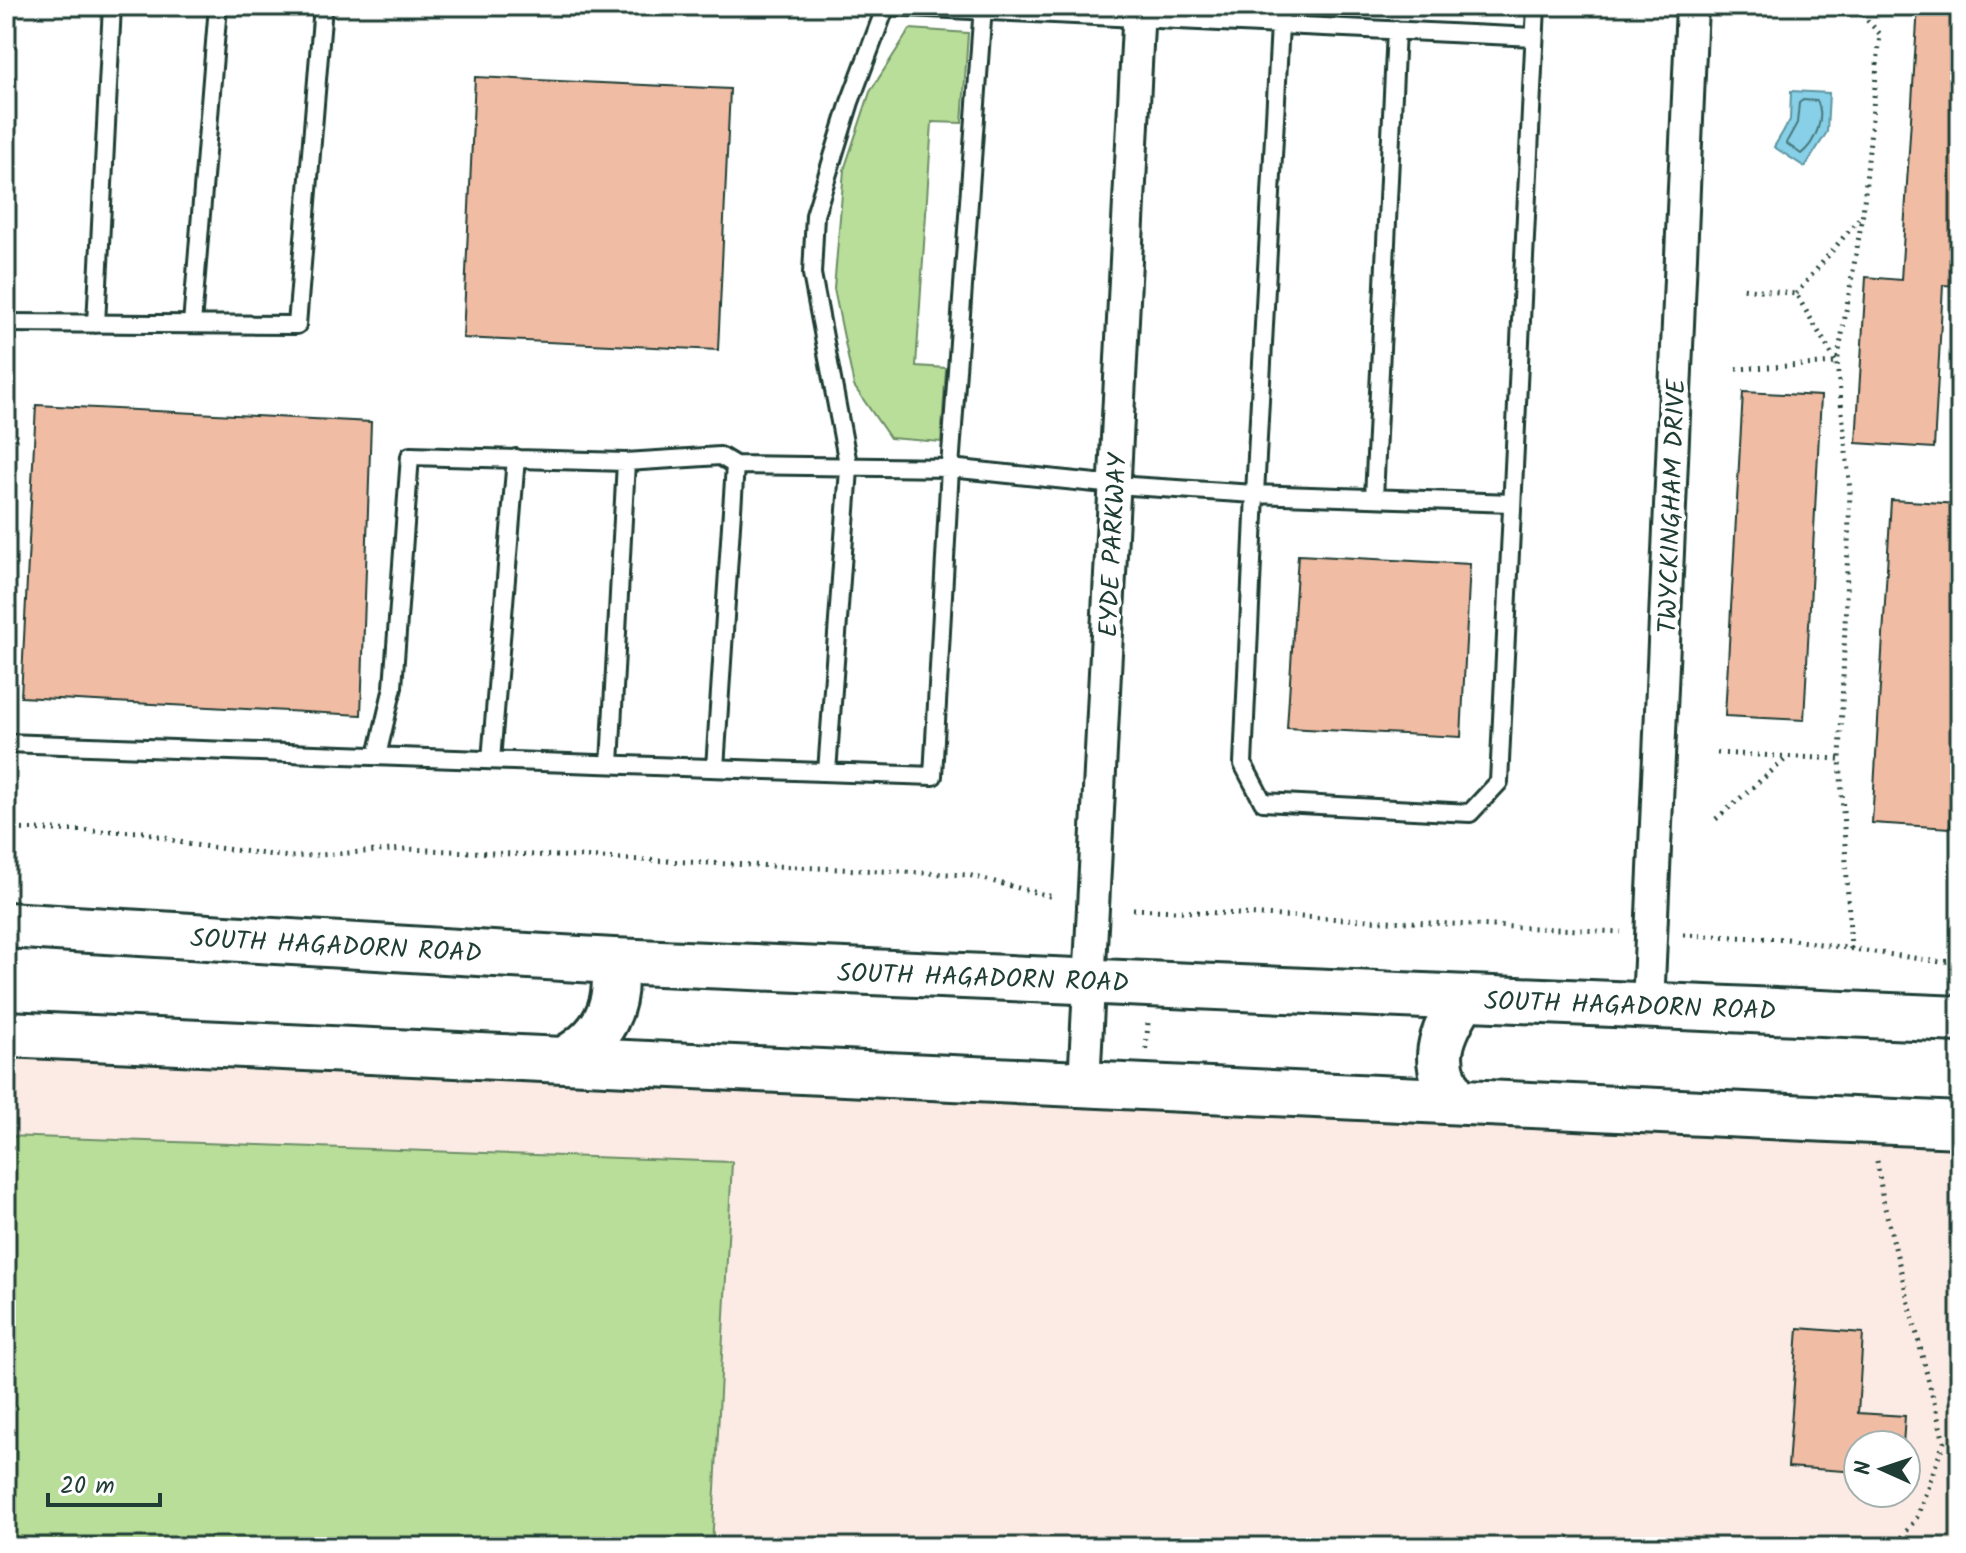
<svg xmlns="http://www.w3.org/2000/svg" width="1966" height="1553" font-family="Kalam,sans-serif">
<style>
.built{fill:#fbebe4;fill-rule:evenodd}
.green{fill:#b9de99;stroke:#6c8e66;stroke-width:2}
.water{fill:#87d0e8;stroke:#5d95a0;stroke-width:2}
.lines{fill:none;stroke-linecap:round;stroke-linejoin:round}
.shore{stroke:#49787c;stroke-width:2}
.building{fill:#f1bca4;stroke:#1f3d34;stroke-width:2}
.lane-casing{stroke:#1f3d34;stroke-width:22}
.street-casing{stroke:#1f3d34;stroke-width:36}
.secondary-casing{stroke:#1f3d34;stroke-width:50}
.path{stroke:#1f3d34;stroke-width:5;stroke-dasharray:2 6;stroke-linecap:butt}
.lane{stroke:#fff;stroke-width:16}
.street{stroke:#fff;stroke-width:30}
.secondary{stroke:#fff;stroke-width:44}
.labels{text-anchor:middle;stroke-width:8;stroke-linejoin:round;paint-order:stroke}
.street-label{font-size:26px;fill:#1f3d34;stroke:#fff}
</style>
<rect width="100%" height="100%" fill="#fff"/>
<filter id="ink" filterUnits="userSpaceOnUse"><feTurbulence type="fractalNoise" baseFrequency=".0125" numOctaves="2"/><feDisplacementMap in="SourceGraphic" scale="16" xChannelSelector="R" yChannelSelector="G"/><feConvolveMatrix kernelMatrix="1 2 1 2 8 2 1 2 1" color-interpolation-filters="sRGB"/></filter>
<g filter="url(#ink)">
<!-- built -->
<path class="built" d="M6,1056L1960,1145V1547H6ZM1858,1445H1906V1493H1858Z"/>
<!-- green -->
<path class="green" d="M910,29L968,33L962,123L932,122L916,366L946,368L941,442L890,438L854,386L834,289L844,170L870,92Z
M6,1136L732,1162L712,1547H6Z"/>
<!-- water -->
<path class="water" d="M1791,91L1829,93L1827,132L1805,167L1774,147L1790,120Z"/>
<g class="lines">
<!-- shore -->
<path class="shore" d="M1803,100L1817,101C1826,117 1815,143 1801,154L1786,143L1797,123L1799,103Z"/>
</g>
<!-- building -->
<path class="building" d="M1918,6H1960V286L1943,285L1934,448L1856,443L1866,277L1901,280Z
M475,77L730,89L718,350L463,338Z
M1743,392L1821,396L1804,720L1725,716Z
M36,405L371,422L361,715L21,697Z
M1891,500L1960,504V663L1950,828L1872,823Z
M1298,555L1470,564L1461,737L1287,728Z
M1798,1328L1863,1333L1858,1413L1905,1416L1903,1445H1858V1472L1788,1467Z"/>
<g class="lines">
<defs>
<path id="lane" d="M887,6L1534,37
M1281,6L1255,494L1512,503
M6,323L297,325L323,6
M96,324L112,6
M192,324L218,6
M1374,498L1396,30
M6,743L933,776L950,468L983,6
M377,756L393,687L410,456L626,462L720,456L735,465L950,468L1115,485L1255,494L1243,764L1263,802L1470,813L1499,782L1536,6
M491,760L516,458
M610,764L626,462
M715,768L735,465
M827,772L849,469L812,274L815,215L850,102L886,6"/>
<path id="street" d="M1648,1006L1692,6
M1084,1084L1139,6"/>
<path id="secondary" d="M6,925L613,961L1960,1019
M6,1034L1960,1125
M563,1060C603,1039 621,1006 613,961
M1457,1101C1428,1063 1440,1035 1464,998"/>
</defs>
<!-- lane casing -->
<use href="#lane" class="lane-casing"/>
<!-- street casing -->
<use href="#street" class="street-casing"/>
<!-- secondary casing -->
<use href="#secondary" class="secondary-casing"/>
<!-- path -->
<path class="path" d="M1796,294L1862,215
M1736,369L1837,363L1796,294L1742,288
M1717,753L1839,759
M1716,819L1788,757
M6,829L144,832L187,844L290,857L406,849L968,875L1053,897
M1133,909L1621,932
M1683,935L1787,939L1940,962L1960,960
M1851,949L1840,759L1850,491L1837,363L1863,213L1880,34L1854,6
M1146,1049L1148,1023
M1877,1161L1883,1200L1944,1442L1917,1517L1895,1547"/>
<!-- lane -->
<use href="#lane" class="lane"/>
<!-- street -->
<use href="#street" class="street"/>
<!-- secondary -->
<use href="#secondary" class="secondary"/>
</g>
</g>
<g class="labels">
<!-- street labels -->
<g class="street-label">
<text transform="translate(1671 506) rotate(-88)" y="9">TWYCKINGHAM DRIVE</text>
<text transform="translate(1112 545) rotate(-87)" y="9">EYDE PARKWAY</text>
<text transform="translate(336 945) rotate(3)" y="9">SOUTH HAGADORN ROAD</text>
<text transform="translate(983 977) rotate(2)" y="9">SOUTH HAGADORN ROAD</text>
<text transform="translate(1630 1005) rotate(2)" y="9">SOUTH HAGADORN ROAD</text>
</g>
</g>
<!-- margin -->
<rect width="1966" height="1553" fill="none" stroke="#fff" stroke-width="32"/>
<rect x="16" y="16" width="1934" height="1521" fill="none" stroke="#1f3d34" stroke-width="3" filter="url(#ink)"/>
<!-- north arrow -->
<g transform="translate(1882 1469) rotate(273)"><circle r="38" fill="#ffffff" stroke="#a5b1ae" stroke-width="2"/>
<path d="M0-6L14 30L0 20L-14 30Z" fill="#1f3d34"/>
<text y="-12" font-size="22" font-weight="bold" text-anchor="middle" fill="#1f3d34">N</text>
</g>
<!-- scale -->
<path d="M48 1493v12h112v-12" fill="none" stroke="#1f3d34" stroke-width="4"/>
<text x="60" y="1493" font-size="24" fill="#1f3d34" stroke="#ffffff" stroke-width="6" paint-order="stroke">20 m</text>
</svg>
